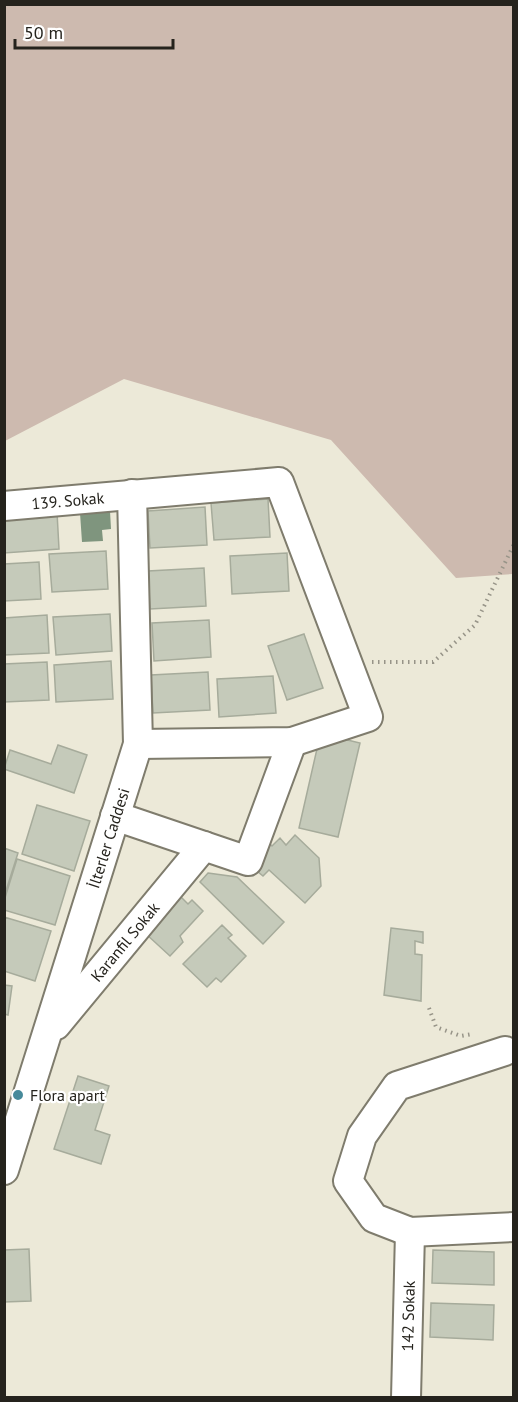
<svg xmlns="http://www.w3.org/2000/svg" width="518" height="1402" font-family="'PT Sans',sans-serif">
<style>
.green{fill:#cdbaaf}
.water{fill:#7f957e}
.building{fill:#c5caba;stroke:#a6ab9b;stroke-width:1.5}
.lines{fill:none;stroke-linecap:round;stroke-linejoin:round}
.minor-casing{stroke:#7f7c6d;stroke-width:32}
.path{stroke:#979488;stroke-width:4;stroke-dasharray:1.5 4.5;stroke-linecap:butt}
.minor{stroke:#fff;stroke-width:28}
.poi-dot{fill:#478a9a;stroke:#fff;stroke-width:2}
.labels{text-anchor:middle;stroke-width:4.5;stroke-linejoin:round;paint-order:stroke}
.street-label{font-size:16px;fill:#25231d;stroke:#fff}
.poi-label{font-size:16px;fill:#25231d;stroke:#fff;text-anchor:start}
</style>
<rect width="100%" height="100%" fill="#ece9d8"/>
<!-- green -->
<path class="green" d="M5,4L513,5V574L456,578L331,440L124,379L5,441Z"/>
<!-- water -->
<path class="water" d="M110,511L111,529L102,530L103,541L82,542L80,513Z"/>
<!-- building -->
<path class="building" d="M268,499L270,537L214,540L211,503Z
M205,507L207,545L150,548L148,511Z
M57,512L59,549L4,553V515Z
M106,551L108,589L52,592L49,554Z
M287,553L289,591L232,594L230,556Z
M39,562L41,599L4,601V564Z
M204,568L206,606L150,609L148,571Z
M110,614L112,651L56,655L53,617Z
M47,615L49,653L4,655V618Z
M209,620L211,657L154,661L152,623Z
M304,634L323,688L287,700L268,646Z
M111,661L113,699L56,702L54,665Z
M47,662L49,700L4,702V664Z
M208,672L210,710L153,713L151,675Z
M273,676L276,713L219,717L217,679Z
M331,736L360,743L338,837L299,828L319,740Z
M58,745L87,755L74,793L4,769L10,750L51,764Z
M37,805L90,821L74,871L22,854Z
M295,835L319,858L321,886L305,903L269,870L263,876L258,872L253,876L244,868L268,842L272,846L280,838L286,845Z
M4,848L18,853L4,897Z
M17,859L70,876L55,925L4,910V901Z
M208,873L237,877L284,922L263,944L200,882Z
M175,891L188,904L192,900L203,911L180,936L183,942L170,956L146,934Z
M4,917L51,931L35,981L4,971Z
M222,925L232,935L228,938L246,956L221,982L216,978L207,987L183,964Z
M391,928L423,932V943L415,941V954L422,955L421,1001L384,995Z
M4,985L12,986L8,1015L4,1014Z
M78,1076L109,1086L95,1130L110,1135L101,1164L54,1149Z
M29,1249L31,1301L4,1302V1250Z
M433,1250L494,1252V1285L432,1283Z
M431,1303L494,1305L493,1340L430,1337Z"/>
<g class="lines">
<defs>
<g id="minor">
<path id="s1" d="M4,506L279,482L368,717L292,742L138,744"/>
<path d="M115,816L248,861L292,742"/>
<path id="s2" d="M56,1025L204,846"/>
<path d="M505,1051L397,1086L362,1136L348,1181L374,1218L410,1232L514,1227"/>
<path id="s3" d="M4,1170L138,744L132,494"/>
<path id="s4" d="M406,1398L410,1232"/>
</g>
</defs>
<!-- minor casing -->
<use href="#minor" class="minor-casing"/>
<!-- path -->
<path class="path" d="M372,662H433L475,625L514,544
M429,1008L436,1027L461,1036L472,1034"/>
<!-- minor -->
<use href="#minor" class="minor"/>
</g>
<!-- markers -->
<circle class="poi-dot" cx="18" cy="1095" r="6"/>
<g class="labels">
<!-- street labels -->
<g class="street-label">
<text dy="6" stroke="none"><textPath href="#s1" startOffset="64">139. Sokak</textPath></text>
<text dy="6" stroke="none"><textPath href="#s3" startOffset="348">İlterler Caddesi</textPath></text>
<text dy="6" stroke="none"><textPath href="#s2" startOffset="108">Karanfil Sokak</textPath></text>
<text dy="6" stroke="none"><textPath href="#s4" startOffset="82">142 Sokak</textPath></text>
</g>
<!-- poi labels -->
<g class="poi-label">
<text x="30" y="1101">Flora apart</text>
</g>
</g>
<!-- border -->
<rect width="518" height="1402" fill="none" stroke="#25231d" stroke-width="12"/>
<!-- scale -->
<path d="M15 39v9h158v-9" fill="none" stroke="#25231d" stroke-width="3"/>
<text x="24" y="39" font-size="18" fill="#25231d" stroke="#ffffff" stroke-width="4.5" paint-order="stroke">50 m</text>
</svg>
